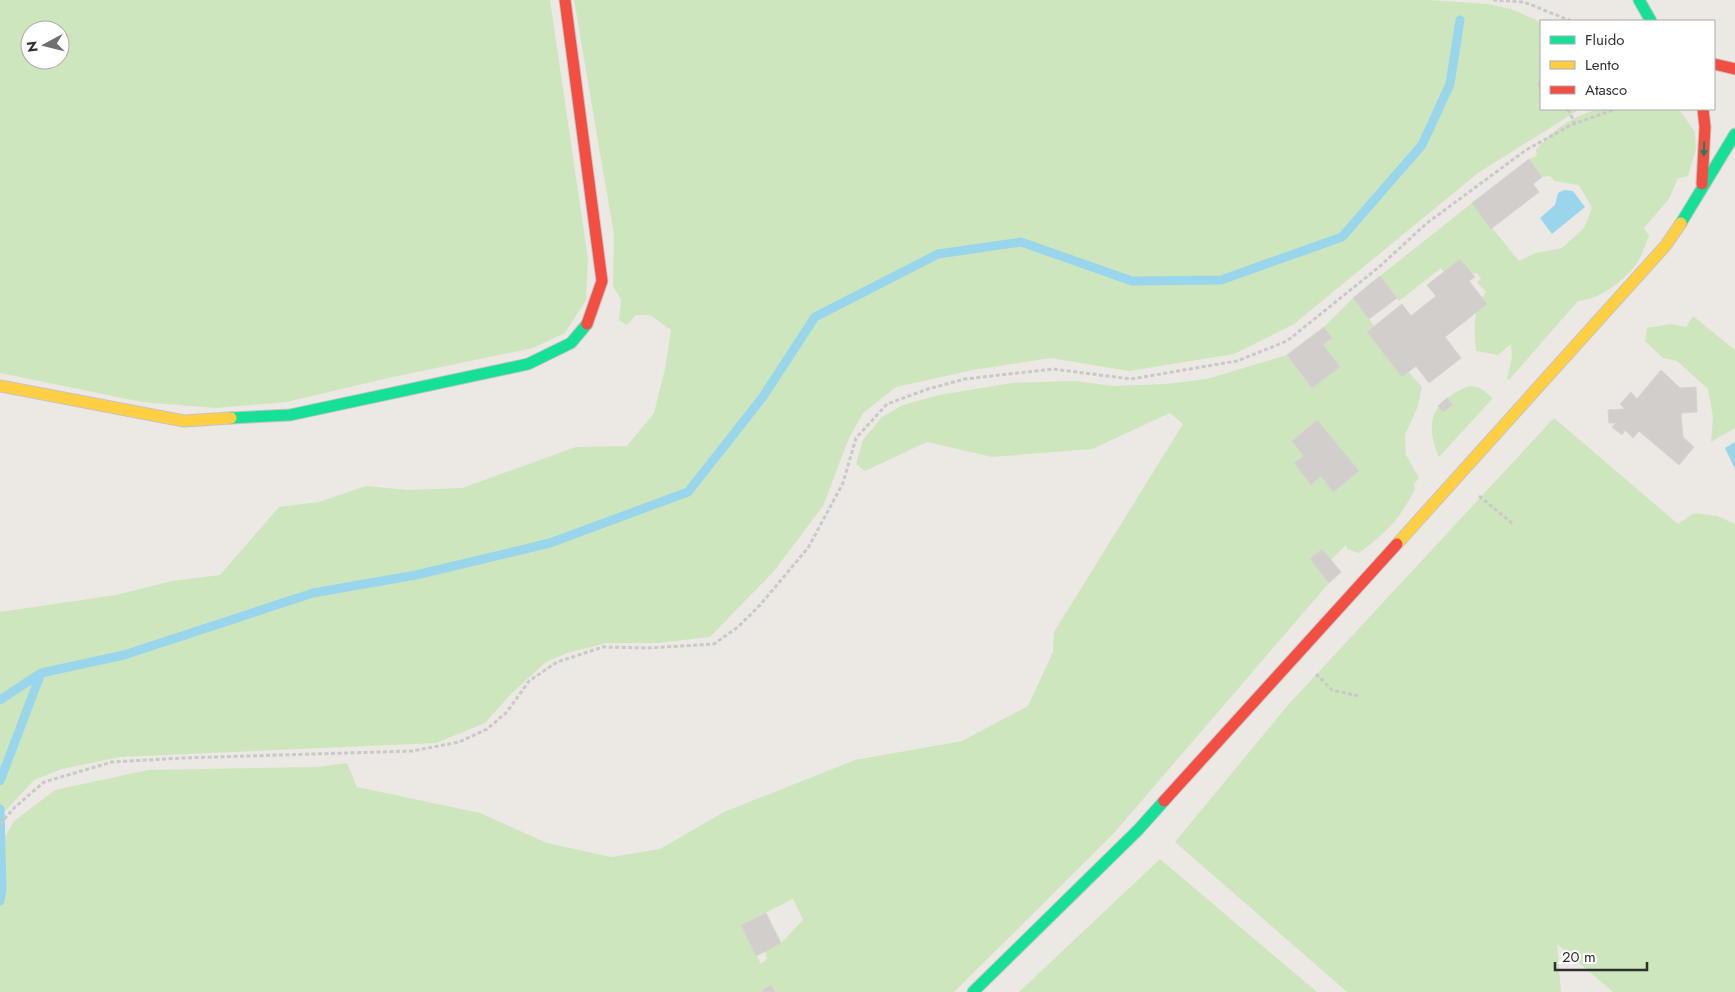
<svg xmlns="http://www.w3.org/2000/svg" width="1735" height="992" font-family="Jost,sans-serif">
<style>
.green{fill:#cee6be;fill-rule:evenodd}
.water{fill:#99d6ec}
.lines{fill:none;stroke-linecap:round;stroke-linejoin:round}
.stream{stroke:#99d6ec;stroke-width:9}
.building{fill:#d1cecb;stroke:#d7d4d0}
.fast-casing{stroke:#c5c4c5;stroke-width:13}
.slow-casing{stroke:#c5c4c5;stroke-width:13}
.jam-casing{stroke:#c5c4c5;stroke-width:13}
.path{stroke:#c9c9c8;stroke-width:3;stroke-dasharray:4 2.5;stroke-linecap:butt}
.fast{stroke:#16e098;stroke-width:11}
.slow{stroke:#ffcf43;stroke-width:11}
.jam{stroke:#f24e42;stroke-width:11}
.oneway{fill:#237e5e}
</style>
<rect width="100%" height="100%" fill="#ece8e4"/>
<!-- green -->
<path class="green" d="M0,0H550L588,259L586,300L565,333L533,348L388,378L287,402L216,408L142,402L0,373ZM30,30H60V60H30Z
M574,0H1428L1488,4L1511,9L1541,22V109H1580L1478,173L1294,324L1234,354L1129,371L1051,358L973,370L896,387L863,413L849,438L823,506L774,571L710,637L657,643H607L567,653L546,662L512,693L485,723L436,743L120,757L62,769L34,780L0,817V612L116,595L172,581L220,575L279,507L319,502L366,486L408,490L462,488L576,447L627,446L654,413L665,369L671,330L650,315H636L627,325L619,320L621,300L613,286L614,235Z
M1598,109H1679L1695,132L1696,149L1688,176L1678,178L1669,199L1644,228L1649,236C1645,245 1642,256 1636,264C1624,281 1599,300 1578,301L1509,380L1507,378L1512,358L1511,344L1498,355L1476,351C1474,329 1472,311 1486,292L1477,282L1481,279L1477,273H1459L1446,276L1441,268L1399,301L1380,276L1472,203L1519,261L1536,253L1562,248L1584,228L1592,208L1579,185L1554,181L1550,176L1542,177L1529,159L1537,156L1536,150C1556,128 1569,118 1598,109Z
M1353,298L1374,326L1367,332L1393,365C1407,367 1413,377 1422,387L1418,406L1405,435L1406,455L1419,478L1414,484L1415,489C1399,520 1387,532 1359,553L1347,549L1346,545L1331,560L1322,550L1310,559L1329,583L1114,833L954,992H775L771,985L759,992H0V846L14,821L55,790L148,770L317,767L347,763L357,787L480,813L547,843L611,857L660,849L724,812L855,760L962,741L1028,706L1053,652L1054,632L1183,424L1170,413L1092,449L992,457L927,442L865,471L856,464L863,440L882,417L903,405L939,395L1012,383L1075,381L1113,386L1166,384L1207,379L1287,355L1312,388L1339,367L1323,345L1332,338L1324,327ZM793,899L803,920L781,943L765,951L767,959L761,964L741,925Z
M1693,316L1735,350V428L1711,442L1713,417L1708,389L1677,361L1663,358L1645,341L1647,328L1671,324L1686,327Z
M1470,386L1480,388L1493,398L1439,457C1423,421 1434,399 1470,386Z
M1554,418L1678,524L1694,513L1717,516L1735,524V992H1613L1557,944L1561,992H1347L1175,842L1288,705Z
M1160,859L1317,992H1019Z"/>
<!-- water -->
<path class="water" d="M1564,190L1573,191L1585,207L1552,234L1540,218L1555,205L1558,193Z
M1735,442V469L1725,448Z"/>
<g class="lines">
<!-- stream -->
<path class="stream" d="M0,700L41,673
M0,781L41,673L124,655L313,593L416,575L550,543L688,492L762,398L815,317L938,254L1021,242L1132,281L1221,280L1342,237L1422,145L1450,84L1460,20
M0,809L2,889L0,901"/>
</g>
<!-- building -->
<path class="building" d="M1541,81V94L1537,83Z
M1529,159L1542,177L1533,184L1539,192L1491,229L1472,203Z
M1460,259L1475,277L1469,281L1487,304L1445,337L1461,358L1429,383L1416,366L1402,377L1367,332L1402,304L1411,316L1436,296L1427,285Z
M1380,276L1397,298L1369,319L1353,298Z
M1324,327L1332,338L1323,345L1340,367L1312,388L1287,355Z
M1661,370L1680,388L1696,387L1697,412L1681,413L1683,437L1694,447L1679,465L1639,431L1633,438L1625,430L1622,435L1612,427L1616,423H1609L1608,410L1625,409L1620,404L1631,392L1637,399Z
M1447,398L1453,405L1443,412L1438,406Z
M1317,420L1359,471L1333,492L1321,476L1311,485L1294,463L1304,456L1292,441Z
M1322,549L1341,572L1329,583L1310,559Z
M766,913L781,943L756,956L741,925Z
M771,985L775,992H761V991Z"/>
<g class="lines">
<defs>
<path id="fast" d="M1639,0L1651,21
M1681,223L1735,134
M231,418L290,415L528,364L571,343L587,324
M973,992L1138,830L1164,801"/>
<path id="slow" d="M0,386L184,421L231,418
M1397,544L1666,245L1681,223"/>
<path id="jam" d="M565,0L602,281L587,324
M1714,64L1735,69
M1702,184L1705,127L1703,109
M1164,801L1397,544"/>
</defs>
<!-- fast casing -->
<use href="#fast" class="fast-casing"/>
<!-- slow casing -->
<use href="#slow" class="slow-casing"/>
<!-- jam casing -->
<use href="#jam" class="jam-casing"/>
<!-- path -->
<path class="path" d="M1493,0L1524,2L1571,21
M1568,109L1575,124
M1479,496L1513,524
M1316,674L1332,690L1359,696
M0,824L14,808L44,782L112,762L182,758L412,751L459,742L487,729L507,712L529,681L557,662L603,647L648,648L714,644L738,627L760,605L808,548L843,483L856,438L887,404L928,389L965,379L1053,369L1131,379L1237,361L1287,341L1379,267L1427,223L1526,150L1571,125L1616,109"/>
<!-- fast -->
<use href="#fast" class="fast"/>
<!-- slow -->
<use href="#slow" class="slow"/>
<!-- jam -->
<use href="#jam" class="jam"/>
</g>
<!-- one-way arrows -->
<defs><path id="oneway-solid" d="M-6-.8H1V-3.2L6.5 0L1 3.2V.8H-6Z" transform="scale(1.25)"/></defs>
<use class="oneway" href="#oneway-solid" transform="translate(1704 149) rotate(92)"/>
<!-- legend -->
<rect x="1540" y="20" width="175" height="90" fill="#ffffff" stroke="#ababab"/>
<rect x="1550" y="36" width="25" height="8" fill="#16e098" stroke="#ababab"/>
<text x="1585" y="45" font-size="15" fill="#2e2e2e">Fluido</text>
<rect x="1550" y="61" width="25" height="8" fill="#ffcf43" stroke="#ababab"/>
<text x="1585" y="70" font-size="15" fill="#2e2e2e">Lento</text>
<rect x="1550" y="86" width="25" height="8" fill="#f24e42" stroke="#ababab"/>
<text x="1585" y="95" font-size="15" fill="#2e2e2e">Atasco</text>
<!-- north arrow -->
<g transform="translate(45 45) rotate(263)"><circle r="24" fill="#ffffff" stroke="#ababab"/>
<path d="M0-4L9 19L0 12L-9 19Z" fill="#706f6e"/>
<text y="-8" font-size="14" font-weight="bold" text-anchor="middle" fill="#2e2e2e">N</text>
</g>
<!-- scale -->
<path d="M1555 962v8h92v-8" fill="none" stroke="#2e2e2e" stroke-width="2.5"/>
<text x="1562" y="962" font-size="15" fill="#2e2e2e" stroke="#ffffff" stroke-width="4" paint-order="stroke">20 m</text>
</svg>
